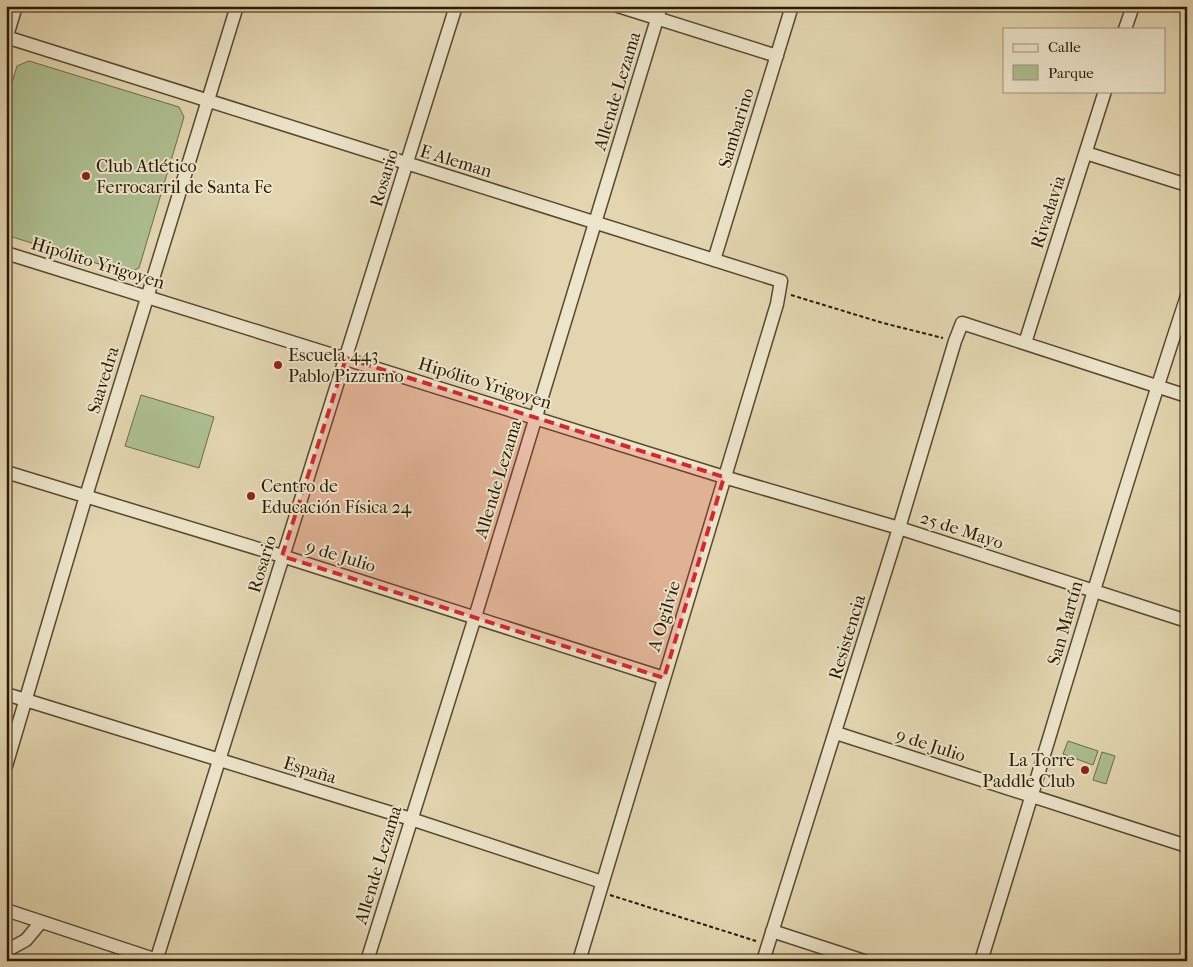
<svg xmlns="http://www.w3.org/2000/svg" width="1193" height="967" font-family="'IM FELL French Canon',serif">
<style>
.green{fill:#adbe90;stroke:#6c6c4a}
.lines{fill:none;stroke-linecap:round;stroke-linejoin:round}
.minor-casing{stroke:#58492e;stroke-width:15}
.path{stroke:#2a1a03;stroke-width:2;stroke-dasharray:4 2.5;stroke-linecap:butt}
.minor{stroke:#ece4cb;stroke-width:12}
.marked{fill:#d62828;fill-opacity:0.2;stroke:#d62828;stroke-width:4;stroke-dasharray:10 6;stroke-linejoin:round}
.poi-dot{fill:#8f2418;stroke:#ece4cb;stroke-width:2}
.labels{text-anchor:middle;stroke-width:4;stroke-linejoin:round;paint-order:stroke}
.street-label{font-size:18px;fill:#2a1a03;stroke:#ece4cb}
.poi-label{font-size:18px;fill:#2a1a03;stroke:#ece4cb;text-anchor:start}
</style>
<rect width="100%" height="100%" fill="#e2d5af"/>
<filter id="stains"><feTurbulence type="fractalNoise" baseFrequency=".004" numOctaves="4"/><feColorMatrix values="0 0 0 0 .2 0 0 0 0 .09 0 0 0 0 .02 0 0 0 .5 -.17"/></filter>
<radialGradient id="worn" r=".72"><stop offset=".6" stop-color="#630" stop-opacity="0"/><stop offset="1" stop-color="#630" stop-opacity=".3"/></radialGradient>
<!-- green -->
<path class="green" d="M29,61L179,107L184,117L139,268L128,273L6,235V103L17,66Z
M141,395L214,417L199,468L125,446Z
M1068,741L1098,751L1093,765L1063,754Z
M1102,752L1115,756L1106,784L1093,780Z"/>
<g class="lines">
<defs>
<path id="minor" d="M618,6L777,56
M1125,29L1133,6
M6,37L781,281L777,304L579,961
M6,39L16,6
M1086,153L1187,185
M6,253L724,477L899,528L1187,621
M714,260L792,6
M1025,343L1105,91
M6,472L282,556L664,678
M6,694L411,819L602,882
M836,733L1187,846
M6,766L86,496L237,6
M6,910L160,961
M772,931L864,961
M6,951L26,940L41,922
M156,961L456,6
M367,961L475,617L661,6
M763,961L899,528L955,341L962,323L1187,396
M981,961C1050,739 1114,516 1187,296"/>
</defs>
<!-- minor casing -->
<use href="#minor" class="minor-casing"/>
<!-- path -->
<path class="path" d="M791,295L883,323L943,338
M610,895L756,941"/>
<!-- minor -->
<use href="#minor" class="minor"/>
</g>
<!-- marked area -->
<path class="marked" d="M346,358L724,477L664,678L282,556Z"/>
<!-- markers -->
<g class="poi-dot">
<circle cx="86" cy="176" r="5"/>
<circle cx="278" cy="365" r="5"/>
<circle cx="251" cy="496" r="5"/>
<circle cx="1085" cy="770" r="5"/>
</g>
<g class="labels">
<!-- street labels -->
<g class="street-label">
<text transform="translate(617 91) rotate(-73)" y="6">Allende Lezama</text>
<text transform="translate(736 128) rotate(-73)" y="6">Sambarino</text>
<text transform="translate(456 161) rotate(17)" y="6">E Aleman</text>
<text transform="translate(384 178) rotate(-73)" y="6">Rosario</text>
<text transform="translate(1048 212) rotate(-72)" y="6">Rivadavia</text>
<text transform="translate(98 263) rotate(17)" y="6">Hipólito Yrigoyen</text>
<text transform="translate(103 380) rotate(-73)" y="6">Saavedra</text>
<text transform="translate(485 383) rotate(17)" y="6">Hipólito Yrigoyen</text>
<text transform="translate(498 479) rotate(-73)" y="6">Allende Lezama</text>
<text transform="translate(962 530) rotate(18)" y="6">25 de Mayo</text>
<text transform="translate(341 556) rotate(17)" y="6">9 de Julio</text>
<text transform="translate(262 564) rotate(-73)" y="6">Rosario</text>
<text transform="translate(664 616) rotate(-73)" y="6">A Ogilvie</text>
<text transform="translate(1065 623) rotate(-74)" y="6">San Martín</text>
<text transform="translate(847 637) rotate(-73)" y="6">Resistencia</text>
<text transform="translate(931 745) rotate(18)" y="6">9 de Julio</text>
<text transform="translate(310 770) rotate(17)" y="6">España</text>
<text transform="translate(378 865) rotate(-73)" y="6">Allende Lezama</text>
</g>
<!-- poi labels -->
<g class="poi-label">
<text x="96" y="172">Club Atlético<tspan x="96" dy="21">Ferrocarril de Santa Fe</tspan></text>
<text x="288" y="361">Escuela 443<tspan x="288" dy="21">Pablo Pizzurno</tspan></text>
<text x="261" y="492">Centro de<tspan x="261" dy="21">Educación Física 24</tspan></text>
<text x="1075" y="766" text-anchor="end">La Torre<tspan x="1075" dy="21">Paddle Club</tspan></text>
</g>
</g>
<!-- margin -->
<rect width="1193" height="967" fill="none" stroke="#e2d5af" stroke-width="25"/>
<rect x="8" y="8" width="1178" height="952" fill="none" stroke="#2a1a03" stroke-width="2.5"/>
<rect x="12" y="12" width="1168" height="942" fill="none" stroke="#2a1a03"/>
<!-- legend -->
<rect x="1003" y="28" width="162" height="65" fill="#ece4cb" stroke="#9e937b"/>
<rect x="1013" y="44" width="25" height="8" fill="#ece4cb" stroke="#9e937b"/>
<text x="1048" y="52" font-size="15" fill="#2a1a03">Calle</text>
<rect x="1013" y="65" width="25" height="15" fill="#adbe90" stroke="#9e937b"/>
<text x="1048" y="78" font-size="15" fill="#2a1a03">Parque</text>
<rect width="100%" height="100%" filter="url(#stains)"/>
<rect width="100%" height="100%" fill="url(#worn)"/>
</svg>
